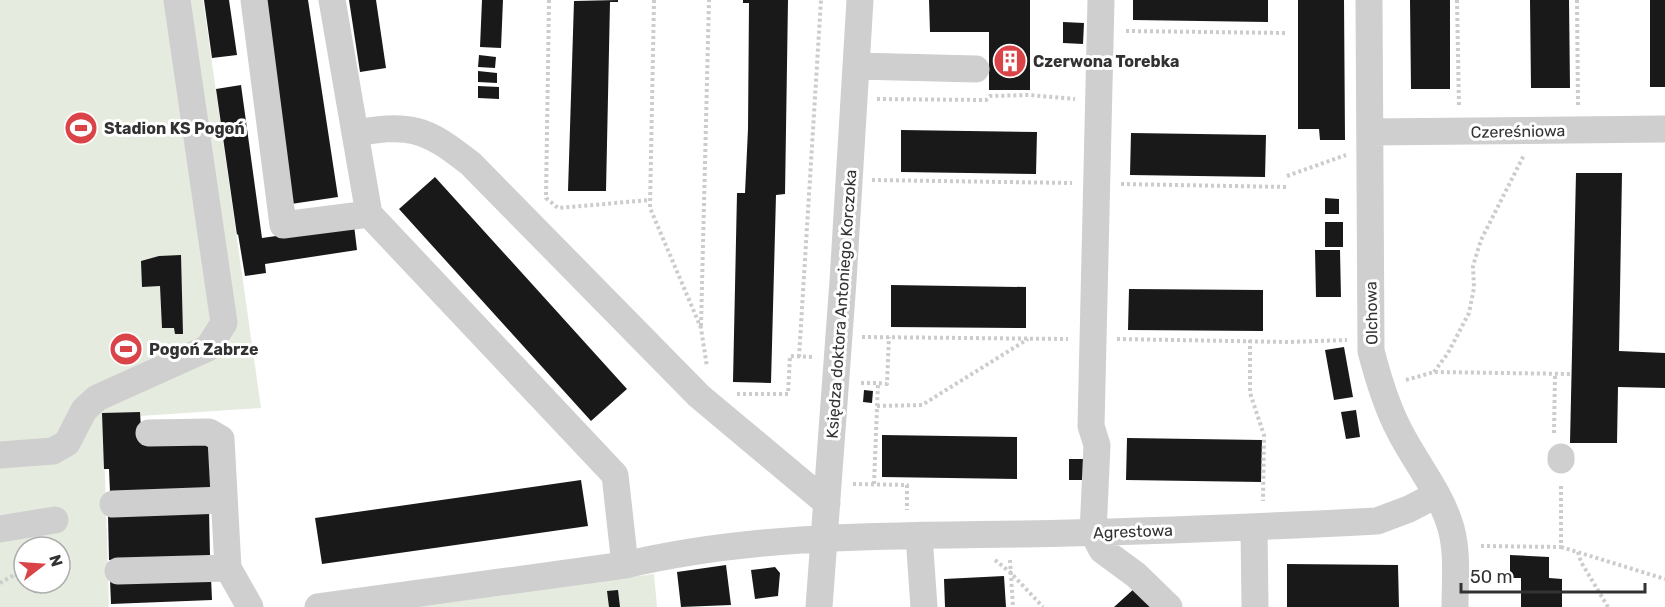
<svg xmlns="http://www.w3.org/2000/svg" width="1665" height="607" font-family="Rubik,sans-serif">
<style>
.garden{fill:#e5ebdf;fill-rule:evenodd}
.building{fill:#191919}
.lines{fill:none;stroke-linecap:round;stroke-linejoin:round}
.path{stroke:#ccc;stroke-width:4;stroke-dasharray:3 3;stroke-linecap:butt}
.minor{stroke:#cfcfcf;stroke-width:27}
.labels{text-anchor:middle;stroke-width:6;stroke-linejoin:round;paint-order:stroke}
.poi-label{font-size:16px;font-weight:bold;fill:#323232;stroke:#fff;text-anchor:start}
.street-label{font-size:16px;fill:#323232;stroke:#fff}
</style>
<rect width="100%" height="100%" fill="#fff"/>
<!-- garden -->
<path class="garden" d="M0,0H203L261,408L140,416V412L103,413L109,604L108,607H0ZM24,547H60V583H24Z
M654,574L657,607H406Z"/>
<!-- building -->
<path class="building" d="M204,0H229L237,55L212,58Z
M259,0H308L338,197L291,204Z
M349,0H376L386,68L360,72Z
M482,0H503L501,48L480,47Z
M618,0V2H610L606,191H568L574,1Z
M743,0H788L785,194L776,195L771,383L733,382L737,193H745L748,129L749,3H743Z
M929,0H1030V90H989V32H930Z
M1133,0H1268V22L1133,20Z
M1298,0H1344L1345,140H1320L1319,129H1298Z
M1410,0H1450V89H1411Z
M1530,0H1569L1570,88H1531Z
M1650,0H1665V87H1650Z
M1063,22L1084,23L1083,44L1063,43Z
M479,55L496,57L495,68L478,67Z
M478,71L497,73V83L478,82Z
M241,85L262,238L354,225L357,250L265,264L266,273L245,276L238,234L237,235L216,89Z
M478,86L499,87V99L478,98Z
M901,130L1037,132L1036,174L901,172Z
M1131,133L1266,135L1265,177L1130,175Z
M1576,173H1622L1619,351L1665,353V388L1618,387L1617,443H1570Z
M435,177L627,389L591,421L399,209Z
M1325,198L1339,199V214H1325Z
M1325,222H1343V247H1325Z
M1315,250H1340L1341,297H1316Z
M181,255L183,334H175L174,328H162L160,286L142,287L141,261L159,256Z
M891,285L1026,287V328L891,327Z
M1129,289L1263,290V331L1128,330Z
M1344,347L1353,397L1334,400L1325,350Z
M864,390L873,391L872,403L863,402Z
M1356,410L1360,437L1346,439L1341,412Z
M140,412L142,445L209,443L211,489L110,492L109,469H104L102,413Z
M882,435L1017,437V479L882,477Z
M1127,438L1262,440L1261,482L1126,480Z
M1069,459H1090V480H1069Z
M581,480L588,526L322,564L315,518Z
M209,510L210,556L109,560L108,514Z
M1510,555L1549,557V578L1562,579V607H1521V578H1510Z
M1287,564L1398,565L1399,607H1287Z
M726,565L731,605L681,607L677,572Z
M775,567L780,573L778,596L755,599L751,570Z
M1004,576L1006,607H945L944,579Z
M211,577L212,600L111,604L110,580Z
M1136,587L1155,607H1114Z
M618,590L620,607H609L607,591Z"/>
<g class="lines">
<!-- path -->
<path class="path" d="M549,0L546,198L558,208L650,200
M654,0L650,208L701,328L707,367
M1457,0L1459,107
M1577,0L1578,105
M1126,31L1286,33
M877,99L986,100L990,96L1030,95L1075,99
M1287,176L1346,155
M872,180L1072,183
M1121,184L1287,187
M701,326L709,0
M862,337L1068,339
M1117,339L1288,342L1347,340
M1250,340V393L1264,435L1263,501
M799,357L821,0
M1434,372L1448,353L1469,313L1474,288L1473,266L1481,240L1524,155
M1406,380L1434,372L1572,374
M861,383H878
M737,394H788L790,356L813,357
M877,406L922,405L1028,339
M1554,433L1555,374
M853,484L907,485V510
M874,484L878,383L887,384L889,337
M1481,546L1561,547V485
M1561,547L1665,579
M1578,552L1581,562L1608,607
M995,560L1011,573L1043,607
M1010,560L1013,607
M0,583L16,574L19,580"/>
<!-- minor -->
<path class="minor" d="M254,0L283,225L369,214L332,0
M1101,0L1091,426L1097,445L1093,533L1102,550L1136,575L1169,607
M1369,0L1371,351C1378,378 1386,405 1399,430C1415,462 1441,493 1451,528C1458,554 1455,581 1455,607
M856,66L976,69
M1370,132L1665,129
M355,133C374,130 396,126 415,131C436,136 454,151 471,164L699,396L827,503
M369,214L615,475L625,565
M149,433L209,432L221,439L228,568L250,607
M0,455L53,451L67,443L84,410L97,398L208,348L224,323L177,0
M1561,460V457
M113,504L224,500
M1254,527L1255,607
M0,529L55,520
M919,536L924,607
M118,571L228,568
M318,607L625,565C755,534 889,536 1023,534C1141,532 1259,527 1377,521L1409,509L1436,495
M819,607L843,281L860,0"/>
</g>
<!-- icons -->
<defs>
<symbol id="building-disc" viewBox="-11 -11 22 22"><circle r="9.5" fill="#da4448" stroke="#fff"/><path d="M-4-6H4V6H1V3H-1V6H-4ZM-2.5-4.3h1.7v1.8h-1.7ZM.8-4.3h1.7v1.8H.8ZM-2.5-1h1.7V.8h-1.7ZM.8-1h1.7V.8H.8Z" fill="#fff"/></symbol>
<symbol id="stadium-disc" viewBox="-11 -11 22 22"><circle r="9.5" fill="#da4448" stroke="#fff"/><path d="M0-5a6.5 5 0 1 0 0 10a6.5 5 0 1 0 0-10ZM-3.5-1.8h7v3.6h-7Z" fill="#fff"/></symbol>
</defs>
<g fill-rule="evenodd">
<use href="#building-disc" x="991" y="42" width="38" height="38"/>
<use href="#stadium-disc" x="62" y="109" width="38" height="38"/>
<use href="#stadium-disc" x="107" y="330" width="38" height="38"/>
</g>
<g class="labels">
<!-- poi labels -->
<g class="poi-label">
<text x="1033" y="67">Czerwona Torebka</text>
<text x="104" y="134">Stadion KS Pogoń</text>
<text x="149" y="355">Pogoń Zabrze</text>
</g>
<!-- street labels -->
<g class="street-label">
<text transform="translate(1518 131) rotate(-1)" y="6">Czereśniowa</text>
<text transform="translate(841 304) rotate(-86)" y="6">Księdza doktora Antoniego Korczoka</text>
<text transform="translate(1371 313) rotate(-91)" y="6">Olchowa</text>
<text transform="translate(1133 531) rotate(-2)" y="6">Agrestowa</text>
</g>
</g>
<!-- north arrow -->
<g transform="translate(42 565) rotate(73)"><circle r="28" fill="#ffffff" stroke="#adadad" stroke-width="1.5"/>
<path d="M0-4.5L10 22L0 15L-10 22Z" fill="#da4448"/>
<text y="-9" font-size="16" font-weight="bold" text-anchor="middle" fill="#323232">N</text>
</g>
<!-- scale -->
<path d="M1461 583v9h184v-9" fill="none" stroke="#323232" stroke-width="3"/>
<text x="1470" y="583" font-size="18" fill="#323232" stroke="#ffffff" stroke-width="4.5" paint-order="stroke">50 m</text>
</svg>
